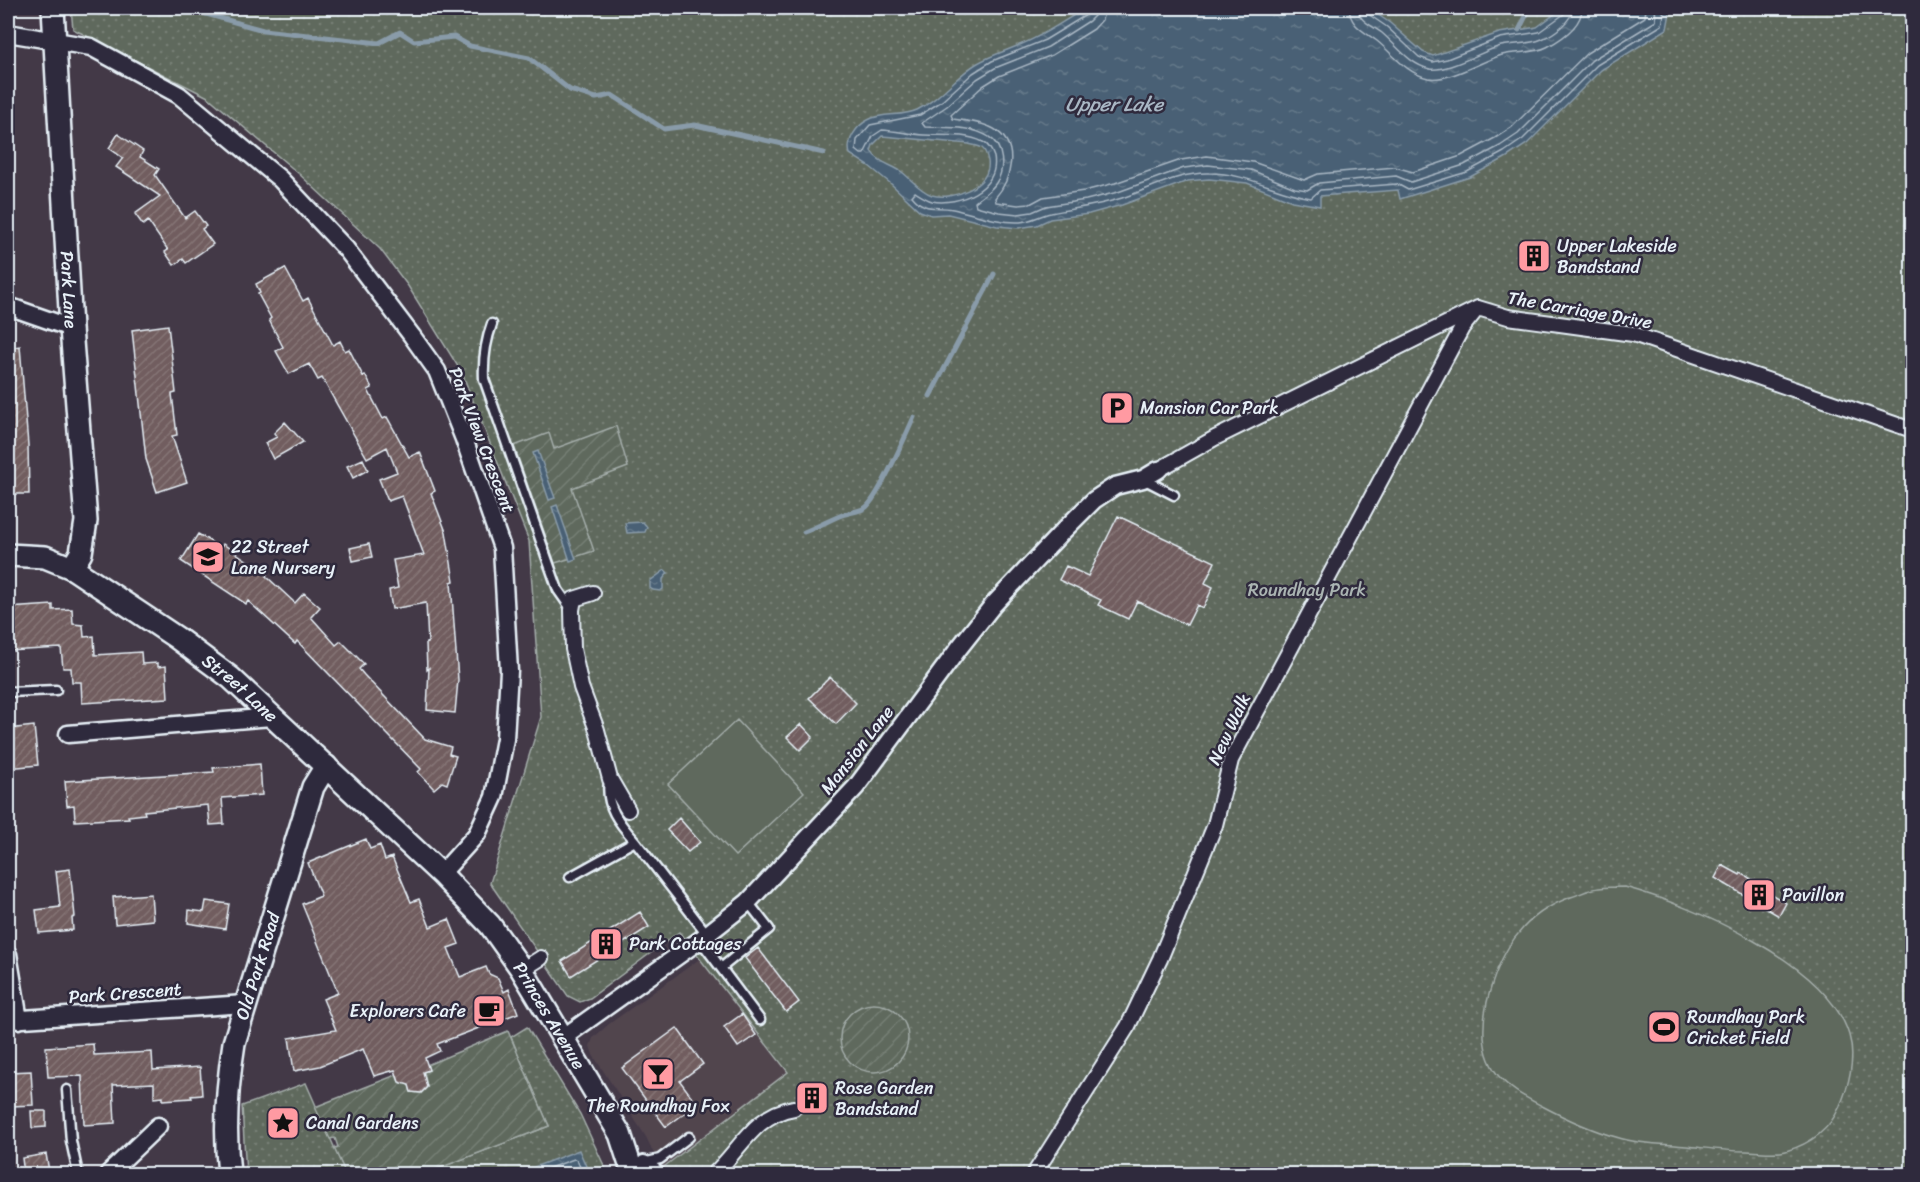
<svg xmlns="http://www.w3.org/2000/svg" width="1920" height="1182" font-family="Sriracha,sans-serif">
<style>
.built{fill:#51444e}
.park{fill:url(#park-dots);stroke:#a4adaa;stroke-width:1.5}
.garden{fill:url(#garden-furrows);stroke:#a4adaa;stroke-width:1.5}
.pitch{fill:#5f695d;stroke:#a4adaa;stroke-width:1.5}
.water{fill:url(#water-ripples);stroke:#899ba9;stroke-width:1.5;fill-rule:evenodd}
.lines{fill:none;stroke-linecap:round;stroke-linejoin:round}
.shore{stroke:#a9b7c4;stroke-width:1.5}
.stream{stroke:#899ba9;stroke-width:5}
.building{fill:url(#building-hatch);stroke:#e8f1f8;stroke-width:1.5}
.service-casing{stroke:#e8f1f8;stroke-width:13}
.pedestrian-casing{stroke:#e8f1f8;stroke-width:18}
.minor-casing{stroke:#e8f1f8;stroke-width:21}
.tertiary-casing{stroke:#e8f1f8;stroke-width:26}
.service{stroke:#2f2a3d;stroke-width:8}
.pedestrian{stroke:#2f2a3d;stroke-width:14}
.minor{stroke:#2f2a3d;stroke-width:16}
.tertiary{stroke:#2f2a3d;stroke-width:21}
.labels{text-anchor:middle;stroke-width:5;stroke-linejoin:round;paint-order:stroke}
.poi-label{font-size:18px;fill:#e8f1f8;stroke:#2f2a3d;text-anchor:start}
.street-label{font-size:18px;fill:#e8f1f8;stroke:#2f2a3d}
.park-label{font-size:18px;fill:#aab4b2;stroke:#2f2a3d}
.water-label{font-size:20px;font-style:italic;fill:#a9b7c4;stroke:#2f2a3d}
</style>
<defs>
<pattern id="park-dots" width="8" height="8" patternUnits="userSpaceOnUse" patternTransform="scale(1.5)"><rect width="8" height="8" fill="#5f695d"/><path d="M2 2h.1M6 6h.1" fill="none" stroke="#767f75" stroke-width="1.8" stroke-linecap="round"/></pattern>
<pattern id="garden-furrows" width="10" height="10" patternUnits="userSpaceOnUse" patternTransform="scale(1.5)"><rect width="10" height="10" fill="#5f695d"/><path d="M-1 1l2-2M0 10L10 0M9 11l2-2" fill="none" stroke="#767f75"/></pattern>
<pattern id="water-ripples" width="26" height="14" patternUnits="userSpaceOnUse" patternTransform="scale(1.5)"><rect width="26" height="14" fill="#4a6175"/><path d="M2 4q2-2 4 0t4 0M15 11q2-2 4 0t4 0" fill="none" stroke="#647889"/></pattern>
<pattern id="building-hatch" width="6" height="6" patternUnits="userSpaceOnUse" patternTransform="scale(1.5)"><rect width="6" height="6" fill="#715d5e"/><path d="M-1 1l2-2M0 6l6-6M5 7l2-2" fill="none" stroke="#857576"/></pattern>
</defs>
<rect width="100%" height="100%" fill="#433947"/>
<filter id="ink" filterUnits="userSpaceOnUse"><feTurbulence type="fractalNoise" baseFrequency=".0167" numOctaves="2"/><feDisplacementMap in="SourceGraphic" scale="12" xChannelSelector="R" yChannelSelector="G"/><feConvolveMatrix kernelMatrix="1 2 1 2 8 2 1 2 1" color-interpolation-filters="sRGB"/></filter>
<g filter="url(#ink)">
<!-- built -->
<path class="built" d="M758,912L788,1072L661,1169L646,1137L593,1055L590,1046L593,1038L609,1024L694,963Z"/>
<!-- park -->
<path class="park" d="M71,8H1912V1174H662L661,1169L788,1072L679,932L590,998L580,1002L568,996L490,883L541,717L529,541L462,373L408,286L380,249L298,173L208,97L73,29Z
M527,1027L580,1114L608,1174H424L549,1126L511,1037Z
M306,1083L346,1174H246L242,1106Z"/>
<!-- garden -->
<path class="garden" d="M616,426L628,467L572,488L594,551L555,563L514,446L549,433L554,449Z
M840 1038a34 34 0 1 1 68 0a34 34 0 1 1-68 0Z
M508,1031L549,1126L424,1174H346L334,1148L338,1147L335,1138L330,1139L315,1107L396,1075L399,1082L409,1085L411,1092L421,1093L427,1087L424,1072L429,1070L427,1065Z"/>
<!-- pitch -->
<path class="pitch" d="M737,720L804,792L735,856L668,784Z
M1625,887C1692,906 1827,962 1849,1035C1856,1058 1849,1086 1839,1108C1829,1130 1810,1144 1786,1151C1775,1154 1758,1151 1746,1151C1726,1151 1706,1148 1686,1146C1663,1144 1638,1144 1616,1137C1590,1130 1565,1118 1542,1106C1525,1097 1509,1089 1497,1074C1481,1053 1482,1026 1487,1002C1499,953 1521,915 1571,897C1580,894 1590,889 1599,888C1608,887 1616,887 1625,887Z"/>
<!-- water -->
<path class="water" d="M1086,8H1368L1390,23L1423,52L1433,56L1499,33L1537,27L1563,8H1667L1670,13L1667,29L1601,70L1527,144L1507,157L1470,177L1400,199L1398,190L1320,196V206L1292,201L1247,183L1209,179L1188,181L1122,205L1089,214L1050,219L1037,225L1019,228L997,226L948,214L931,215L920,211L890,183L869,166L850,154C846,141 856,126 868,120C882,112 902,117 917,110C940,99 955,77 976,64C991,55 1006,51 1022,44C1045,35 1065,20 1086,8ZM882,136L969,144C972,145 979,146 982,148C986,151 987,156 988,161C992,186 952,201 932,195C920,191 911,179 902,172C892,165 877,162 871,151L873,145Z
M538,451L555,498L549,500L533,453Z
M557,505L576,559L570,561L552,507Z
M643,522L647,527L645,532L627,533L625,523Z
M665,570L668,573L663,579V589L660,591L653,590L650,588V581Z
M579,1150L589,1173L584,1174H516Z"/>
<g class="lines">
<!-- shore -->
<path class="shore" d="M1088,8L1086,15L1045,40L992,61L973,73L942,101L920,115L870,125L857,140L856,150L861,154H864L873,136L882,130C896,131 910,134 924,135C943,136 965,133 983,142C989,145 992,151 994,157C1000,189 958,206 932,201C926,199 920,195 915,192L912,196C926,213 935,205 953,209C975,214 998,223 1020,222C1032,221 1040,215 1051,213C1075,208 1098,206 1122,198C1150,189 1180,172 1209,173C1247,173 1275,192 1311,198L1320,190L1397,184L1408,190L1467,172L1504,152L1523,139L1597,65L1662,25L1664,15L1662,8
M1096,8L1094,16L1089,21L1048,47L995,68L977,79L947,106L922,123L925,127C945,128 971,125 989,137C1004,146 1005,170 996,183C991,191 982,196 975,202L976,206L999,212L1018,214L1032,212L1046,206L1086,200L1118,192L1184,168L1208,165L1251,170L1295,188L1307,190L1319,183L1396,176L1411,182L1464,165L1500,146L1518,134L1592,60L1656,21L1655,8
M1105,8L1102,20L1094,29L1052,55L999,76L983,86L951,115L953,119C966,121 982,122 994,129C1021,145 1011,180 995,198L996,202L1018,205L1030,204L1043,197L1084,191L1115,183L1181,160L1207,156L1253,162L1304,180L1318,174L1395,167L1413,172L1461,156L1495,138L1512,127L1587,53L1645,17L1646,8
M1349,8C1350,26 1364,31 1377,41C1393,54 1406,73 1428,78C1449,82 1482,61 1502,55C1517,51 1534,54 1547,47C1562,39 1582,25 1582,8
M1358,8C1359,22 1372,25 1382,33C1397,46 1410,65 1430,69C1448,72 1482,51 1501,46C1514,43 1529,45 1542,39C1554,34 1572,21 1573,8
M1366,8L1368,14L1387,27L1419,57L1433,62L1447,59L1500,38L1539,32L1564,14L1566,8
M533,1174L574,1159L577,1160L583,1174"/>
<!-- stream -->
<path class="stream" d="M185,8L263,30L379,43L400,32L414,41L454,37L470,46L529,58L570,90L596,98L612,95L664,129L695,125L824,153
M1519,30L1530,8
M930,396L994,274
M804,532C818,527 829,520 842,515C849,512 858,512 865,508C878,499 906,435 914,417"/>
</g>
<!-- building -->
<path class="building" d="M118,134L143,151L140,157L159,169L155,175L185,218L195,211L206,226L202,229L213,244L186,263L183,259L174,265L165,252L168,250L148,221L143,225L135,214L160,196L116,167L123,158L109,148Z
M1523 256a11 11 0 1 1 22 0a11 11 0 1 1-22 0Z
M285,268L303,301L308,298L333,345L340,341L345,351L349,349L363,376L365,375L372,388L368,390L383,419L387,417L409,457L420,452L435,491L431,493L446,532L454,581L451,582L458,680L455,713L427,710L429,668L427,670L426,643H428L426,603L392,609L389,590L398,588L393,560L424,555L402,496L388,501L379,479L397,472L387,447L367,458L322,378L318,380L309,364L289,374L276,351L283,347L269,320L271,318L258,294L260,293L256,284Z
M168,325L176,393L172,394L177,435L172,436L187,482L157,492L146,459L132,330Z
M20,346L28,445L29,494H8V348Z
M285,422L303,442L273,459L265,443L277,437L274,433Z
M363,459L368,470L353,478L347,466Z
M1118,516L1215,562L1205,583L1213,587L1203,608L1197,605L1187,625L1137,601L1128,619L1098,605L1101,600L1059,580L1066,566L1088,576Z
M198,534L221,548L223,544L267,574L266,576L295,603L304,593L320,607L311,617L336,645L341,641L364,664L359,669L364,675L425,739L451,747L449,754L456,756L447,784L442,782L434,789L418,772L421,769L297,641L295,644L248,601L246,604L181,561Z
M369,544L372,557L353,561L350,548Z
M53,605V610L72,609L73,624L83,625L84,637L94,636L95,655L141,652L142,664L158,663V667L166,666L168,698L82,703L81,682H72L71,668H63L61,648L8,651V608Z
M830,677L856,703L836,724L809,698Z
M801,724L813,737L800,750L787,737Z
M34,726L38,765L8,768V729Z
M260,764L262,795L222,798L224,824L210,825L208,805L144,811L145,814L128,816L129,818L75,821L74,805L67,806L65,781L214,772L213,768Z
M679,818L700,842L688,852L667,830Z
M366,839L370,849L380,845L385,860L392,857L411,902L419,899L430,927L449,919L459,944L448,948L460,977L486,967L489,974L498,978L504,992L509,989L518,1013L437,1044L440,1051L425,1058L429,1070L423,1072L427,1087L421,1093L411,1092L409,1085L399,1082L395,1070L374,1076L363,1049L320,1066L294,1071L289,1038L336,1030L323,999L338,993L302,904L321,896L308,863Z
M1722,865L1740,875L1741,873L1762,885L1761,888L1786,903L1779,916L1715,878Z
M70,869L75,917L72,918L73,930L39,933L36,910L60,907L56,871Z
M151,894L153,920L115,924L113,897Z
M206,901L229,904L225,929L188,923L189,910L204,912Z
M640,912L649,927L571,976L562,961Z
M758,948L799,1002L786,1012L745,958Z
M742,1014L756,1035L738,1047L724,1027Z
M677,1028L703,1064L680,1081L697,1104L666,1127L622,1068Z
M93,1044L94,1055L152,1052L153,1070L200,1067L202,1095L191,1096L192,1098L163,1100V1097L154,1098V1083L113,1085L115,1123L84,1125L82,1076L48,1077L46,1047Z
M31,1071L33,1105L12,1106L10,1072Z
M802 1098a10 10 0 1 1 20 0a10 10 0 1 1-20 0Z
M31,1111H46V1127L32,1128Z
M46,1154L49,1171L24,1174L22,1158Z"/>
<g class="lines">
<defs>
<path id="service" d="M492,324C485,343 483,359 484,379L558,590L572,610
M1143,479L1174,495
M8,692L56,690
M609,781C605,806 619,823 635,841
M570,877L635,841L707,934
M700,940L760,1020
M721,968L769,929L748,902
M67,1090L71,1141L78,1174
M643,1163L660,1159L689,1137"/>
<path id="pedestrian" d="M1158,470L1215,438L1478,308L1508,317L1633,334L1912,430
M593,593L574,599L572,610L573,649L581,687L597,730L610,779L628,810
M522,970L541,958
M644,1163L658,1174
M714,1174C740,1150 755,1114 794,1108
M1034,1174L1128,1026L1160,959L1215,825L1231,760L1462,328L1478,308"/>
<path id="minor" d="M8,33L91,47L179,95L280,179L346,249L412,336L437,371L464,439L502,548L509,671L505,739L494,797L477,834L441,874
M8,306L71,328
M68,734L272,717
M8,954L19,1020
M8,1020L245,1004
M564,1037L700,940L748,902L856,787L959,648L993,605L1063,531L1094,500L1115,486L1143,479L1158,470
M108,1174L158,1126"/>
<g id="tertiary">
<path id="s1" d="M53,8L71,328L86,521L81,553L72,568"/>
<path id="s2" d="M8,555L45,557L72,568L177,638L231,678L441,874L490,925L522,970L620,1134L633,1174"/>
<path id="s3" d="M229,1174C224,1131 227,1086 234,1043L313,787L326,766"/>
</g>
</defs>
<!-- service casing -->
<use href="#service" class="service-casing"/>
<!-- pedestrian casing -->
<use href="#pedestrian" class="pedestrian-casing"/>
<!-- minor casing -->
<use href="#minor" class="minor-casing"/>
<!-- tertiary casing -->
<use href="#tertiary" class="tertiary-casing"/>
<!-- service -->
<use href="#service" class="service"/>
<!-- pedestrian -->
<use href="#pedestrian" class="pedestrian"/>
<!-- minor -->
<use href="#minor" class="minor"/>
<!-- tertiary -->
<use href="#tertiary" class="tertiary"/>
</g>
</g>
<!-- icons -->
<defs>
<symbol id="building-square" viewBox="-11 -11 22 22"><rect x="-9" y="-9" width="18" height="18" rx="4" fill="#ff9aa2" stroke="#2f2a3d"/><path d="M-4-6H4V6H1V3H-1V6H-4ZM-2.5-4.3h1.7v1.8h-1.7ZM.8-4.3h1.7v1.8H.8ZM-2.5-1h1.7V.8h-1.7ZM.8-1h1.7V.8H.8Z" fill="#111"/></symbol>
<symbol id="parking-square" viewBox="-11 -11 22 22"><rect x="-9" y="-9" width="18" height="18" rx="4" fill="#ff9aa2" stroke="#2f2a3d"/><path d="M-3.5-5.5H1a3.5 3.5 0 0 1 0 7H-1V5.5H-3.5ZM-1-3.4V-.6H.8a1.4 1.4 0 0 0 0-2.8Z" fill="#111"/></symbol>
<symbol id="school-square" viewBox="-11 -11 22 22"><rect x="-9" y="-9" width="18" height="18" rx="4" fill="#ff9aa2" stroke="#2f2a3d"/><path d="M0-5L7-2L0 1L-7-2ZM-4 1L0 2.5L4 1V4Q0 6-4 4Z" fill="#111"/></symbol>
<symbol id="cafe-square" viewBox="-11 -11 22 22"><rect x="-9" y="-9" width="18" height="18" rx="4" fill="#ff9aa2" stroke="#2f2a3d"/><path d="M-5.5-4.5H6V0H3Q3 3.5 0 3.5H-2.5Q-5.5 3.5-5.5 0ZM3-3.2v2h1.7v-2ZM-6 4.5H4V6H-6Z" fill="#111"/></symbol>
<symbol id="stadium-square" viewBox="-11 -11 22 22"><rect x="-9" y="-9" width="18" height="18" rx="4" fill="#ff9aa2" stroke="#2f2a3d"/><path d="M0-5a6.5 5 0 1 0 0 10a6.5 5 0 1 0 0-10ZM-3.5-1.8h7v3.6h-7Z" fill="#111"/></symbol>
<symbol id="bar-square" viewBox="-11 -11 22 22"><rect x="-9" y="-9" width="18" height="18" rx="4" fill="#ff9aa2" stroke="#2f2a3d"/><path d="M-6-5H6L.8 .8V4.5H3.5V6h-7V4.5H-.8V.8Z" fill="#111"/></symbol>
<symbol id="sight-square" viewBox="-11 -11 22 22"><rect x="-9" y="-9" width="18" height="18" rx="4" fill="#ff9aa2" stroke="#2f2a3d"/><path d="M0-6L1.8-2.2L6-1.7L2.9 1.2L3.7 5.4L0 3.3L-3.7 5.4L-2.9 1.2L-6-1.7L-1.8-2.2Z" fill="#111"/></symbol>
</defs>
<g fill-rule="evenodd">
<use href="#building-square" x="1515" y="237" width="38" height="38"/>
<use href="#parking-square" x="1098" y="389" width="38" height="38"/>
<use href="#school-square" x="189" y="538" width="38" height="38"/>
<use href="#building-square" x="1740" y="876" width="38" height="38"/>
<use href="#building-square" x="587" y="925" width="38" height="38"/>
<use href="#cafe-square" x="470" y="992" width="38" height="38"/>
<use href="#stadium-square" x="1645" y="1008" width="38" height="38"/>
<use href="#bar-square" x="639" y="1055" width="38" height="38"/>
<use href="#building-square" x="793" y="1079" width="38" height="38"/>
<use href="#sight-square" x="264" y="1104" width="38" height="38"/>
</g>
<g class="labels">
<!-- poi labels -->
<g class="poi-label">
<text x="1557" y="252">Upper Lakeside<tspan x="1557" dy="21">Bandstand</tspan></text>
<text x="1140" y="414">Mansion Car Park</text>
<text x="231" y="553">22 Street<tspan x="231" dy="21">Lane Nursery</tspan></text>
<text x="1782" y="901">Pavillon</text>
<text x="629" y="950">Park Cottages</text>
<text x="466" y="1017" text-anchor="end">Explorers Cafe</text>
<text x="1687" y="1023">Roundhay Park<tspan x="1687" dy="21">Cricket Field</tspan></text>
<text x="835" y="1094">Rose Garden<tspan x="835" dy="21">Bandstand</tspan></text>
<text x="658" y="1112" text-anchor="middle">The Roundhay Fox</text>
<text x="306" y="1129">Canal Gardens</text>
</g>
<!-- street labels -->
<g class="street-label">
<text dy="6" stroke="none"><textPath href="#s1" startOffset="282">Park Lane</textPath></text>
<text transform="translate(1580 310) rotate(10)" y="6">The Carriage Drive</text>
<text transform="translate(482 440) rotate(69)" y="6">Park View Crescent</text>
<text dy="6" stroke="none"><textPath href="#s2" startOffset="273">Street Lane</textPath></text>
<text transform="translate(1229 729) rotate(-65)" y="6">New Walk</text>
<text transform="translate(857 750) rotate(-52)" y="6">Mansion Lane</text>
<text dy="6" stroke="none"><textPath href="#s3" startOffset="212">Old Park Road</textPath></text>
<text transform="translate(125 993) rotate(-4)" y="6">Park Crescent</text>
<text dy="6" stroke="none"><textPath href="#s2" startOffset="726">Princes Avenue</textPath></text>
</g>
<!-- park labels -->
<g class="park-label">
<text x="1307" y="596">Roundhay Park</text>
</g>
<!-- water labels -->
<g class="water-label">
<text x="1114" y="111">Upper Lake</text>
</g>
</g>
<!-- margin -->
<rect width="1920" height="1182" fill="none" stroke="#2f2a3d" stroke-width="30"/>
<rect x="15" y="15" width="1890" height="1152" fill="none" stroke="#e8f1f8" stroke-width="2" filter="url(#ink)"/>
</svg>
